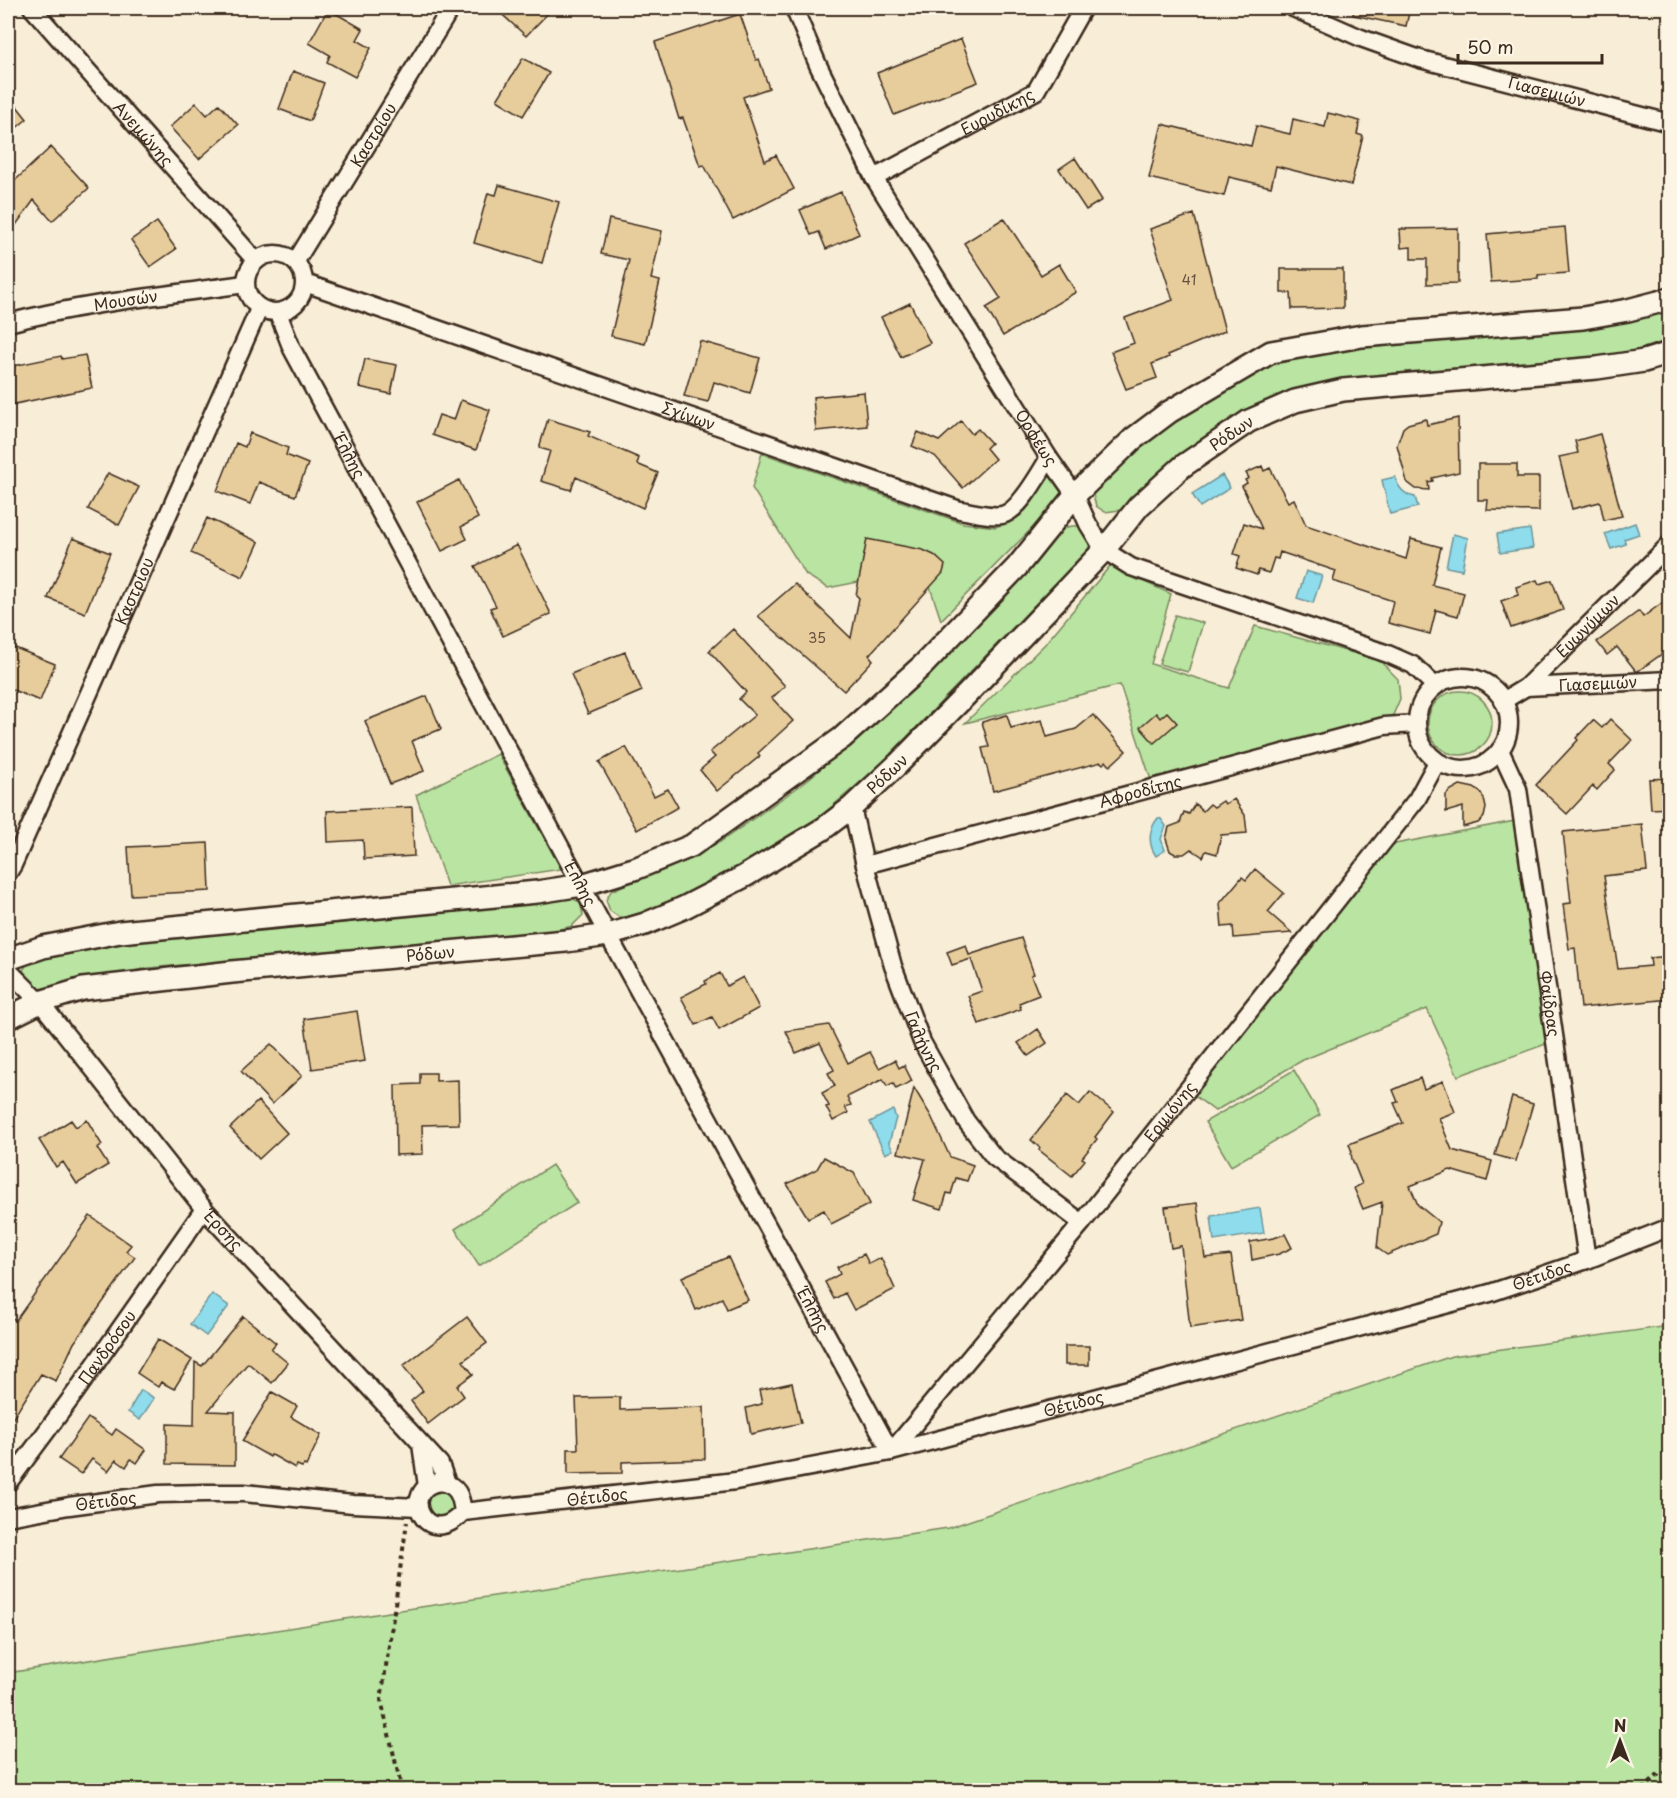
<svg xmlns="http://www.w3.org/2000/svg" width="1677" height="1798" font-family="'Playpen Sans',sans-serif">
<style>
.green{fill:#b9e4a1;stroke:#7a8760;stroke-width:1.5}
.water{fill:#8edcec;stroke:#6d959a;stroke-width:1.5}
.building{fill:#e7cc9c;stroke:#3b2a1e;stroke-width:1.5}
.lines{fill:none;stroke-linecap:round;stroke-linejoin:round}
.minor-casing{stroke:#3b2a1e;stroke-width:21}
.tertiary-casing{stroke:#3b2a1e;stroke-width:26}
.path{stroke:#3b2a1e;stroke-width:4;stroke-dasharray:4.5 4.5;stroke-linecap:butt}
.minor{stroke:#fcf5e5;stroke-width:16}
.tertiary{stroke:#fcf5e5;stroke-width:21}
.labels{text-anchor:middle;stroke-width:6;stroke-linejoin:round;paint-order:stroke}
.number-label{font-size:14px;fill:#66523e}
.street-label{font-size:16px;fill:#3b2a1e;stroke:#fcf5e5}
</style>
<rect width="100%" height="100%" fill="#f8edd6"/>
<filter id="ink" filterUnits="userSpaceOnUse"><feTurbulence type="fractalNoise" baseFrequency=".0167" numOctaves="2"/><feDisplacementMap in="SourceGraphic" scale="12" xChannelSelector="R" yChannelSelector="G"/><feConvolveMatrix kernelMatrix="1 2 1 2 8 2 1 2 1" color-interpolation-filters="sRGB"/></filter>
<g filter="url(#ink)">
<!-- green -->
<path class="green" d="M1669,306V340L1624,354L1389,374L1303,388L1235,418L1173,462L1120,510L1105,512L1096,506L1093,495L1099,482L1175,418L1248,373L1294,356L1377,343Z
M762,453L963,523L996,527L1021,515L1050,476L1064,496L941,620L924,569L828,588L806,575L752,488Z
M1072,526H1082L1089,534V549L881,764L821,816L734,872L640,917H619L610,911L606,900L611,891L720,842L801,785L872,726L1037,559L1063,528Z
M1110,566L1171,594L1151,664L1229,688L1255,626L1379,660L1398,679L1400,699L1393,715L1151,780L1120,685L965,723L1045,644Z
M1175,615L1203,623L1188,672L1159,664Z
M1428 723a32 32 0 1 1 64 0a32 32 0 1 1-64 0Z
M498,754L561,869L447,886L416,795Z
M1515,821L1546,1044L1458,1076L1427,1009L1303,1060L1215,1111L1191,1093L1390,845Z
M566,896L580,902L583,915L572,926L551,932L149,968L40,989L29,984L23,970L29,961L46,955L139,939Z
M1294,1070L1320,1115L1231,1166L1205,1122Z
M552,1165L577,1203L479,1266L455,1229Z
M1669,1326V1790H8V1673L401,1610L948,1528L1452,1356Z
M428 1504a13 13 0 1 1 26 0a13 13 0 1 1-26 0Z"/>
<!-- water -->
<path class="water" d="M1222,475L1230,488L1200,507L1192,494Z
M1395,477C1398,488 1405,495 1415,497L1418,507L1390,514L1382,480Z
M1635,523L1639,534L1624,539L1626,544L1611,549L1605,534Z
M1530,529L1533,548L1500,553L1497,534Z
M1453,534L1468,538L1462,570L1446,567Z
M1306,571L1322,576L1313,603L1297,598Z
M1158,818L1161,819L1166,826L1161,839L1165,850L1156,856C1148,844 1148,830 1158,818Z
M893,1110L896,1118L889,1143L893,1150L885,1154L870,1122Z
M1260,1208L1264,1233L1214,1241L1211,1216Z
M212,1294L229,1306L206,1336L190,1324Z
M141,1390L154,1398L140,1420L128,1412Z"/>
<!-- building -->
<path class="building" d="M495,8H553L526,36Z
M1354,8H1410L1406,26L1353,15Z
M328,9L363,29L357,40L371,48L355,77L327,62L330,55L309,43Z
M740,14L756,60L759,59L769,88L743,97L765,161L776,155L794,189L733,220L704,165L700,166L683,118L679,119L655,42Z
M961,39L978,82L894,115L877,73Z
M523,58L549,73L523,116L497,100Z
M293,71L324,83L310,121L279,109Z
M8,95L27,119L8,135Z
M196,103L207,115L219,104L238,125L199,159L170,127Z
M1328,113L1360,121L1357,134L1363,136L1351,185L1276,166L1271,187L1229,177L1224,196L1149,178L1162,124L1251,146L1256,126L1290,134L1293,119L1325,127Z
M51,147L89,188L52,221L34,200L8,236V187Z
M1075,158L1102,200L1086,210L1059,169Z
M499,185L559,202L542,263L474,243L488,193L496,195Z
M841,192L859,234L826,249L819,232L811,235L800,210Z
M1194,214L1225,331L1168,355L1169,357L1152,364L1157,378L1126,389L1111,352L1134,343L1125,318L1173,300L1150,229Z
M1004,218L1041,275L1059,264L1076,292L1003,336L986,308L1001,299L964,243Z
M609,219L662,231L651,279L660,281L645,344L611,336L629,260L601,254Z
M157,222L176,249L150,267L131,240Z
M1565,227L1569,273L1538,275V279L1491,282L1487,234Z
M1458,228V283L1427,284V259H1411V247L1401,248L1400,229Z
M1281,269H1343V308L1292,309L1291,293H1281Z
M910,303L930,343L901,357L881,317Z
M700,341L760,358L750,393L714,382L708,402L684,396Z
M85,355L92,388L10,405L8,394V367L61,356L62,359Z
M365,359L397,365L391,394L359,387Z
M864,392L867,426L816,431L813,397Z
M461,400L490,410L476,450L432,435L439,415L454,420Z
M1458,418L1459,472L1432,478L1433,481L1428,482L1429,490L1416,489L1407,482L1397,445L1403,428L1408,424L1426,419L1427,425Z
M548,419L590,432L588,436L639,458L637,464L658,473L643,508L576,477L571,490L541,481L550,451L539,448Z
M961,421L972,434L978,429L991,443L986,448L995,459L963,488L935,456L912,446L918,432L939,441Z
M250,433L288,448L286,455L308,464L295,496L259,482L250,504L217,491L236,443L245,447Z
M1600,434L1622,516L1604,520L1600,502L1572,509L1559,457L1578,453L1575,441Z
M1478,464H1517V477H1539V511L1487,510L1488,500H1478Z
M1262,466L1264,471L1270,468L1288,502L1294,499L1306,525L1406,559L1411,539L1441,547L1432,585L1464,593L1458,616L1436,610L1430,634L1388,623L1393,601L1333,581L1336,571L1280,552L1278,559L1274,558L1269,573L1258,570L1257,575L1236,568L1240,556L1234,554L1244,523L1262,529L1242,486L1247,483L1245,480L1249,478L1246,473Z
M108,473L139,487L119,525L88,509Z
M459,480L478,518L461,527L467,539L442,551L417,502Z
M207,518L259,542L243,577L191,553Z
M73,538L110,553L85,613L48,598Z
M867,539L923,550L934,555L945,565L943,573L869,655L873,660L844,691L758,616L795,584L851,638L859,598L856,595Z
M517,545L551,614L503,636L490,608L496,606L475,566Z
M1537,580L1539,584L1552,580L1563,610L1511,628L1501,601L1518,595L1516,587Z
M1670,597V648L1638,671H1636L1617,647L1607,655L1597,642L1639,611L1643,617Z
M733,629L785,686L772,698L793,721L758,753L760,756L717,791L700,770L715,757L710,752L755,715L739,699L746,692L709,651Z
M8,645L55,664L40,701L8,688Z
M625,652L642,691L588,714L571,674Z
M427,696L441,729L412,741L424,771L390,784L365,721Z
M1167,712L1177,723L1154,743L1140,727L1156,713L1160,718Z
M1007,715L1011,728L1042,720L1047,737L1076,729L1093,715L1126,751L1110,766L1106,761L1103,764L1101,762L993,791L982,748L989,747L982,722Z
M1610,719L1632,740L1609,764L1615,770L1597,790L1593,786L1567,814L1536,785L1578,740L1576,738L1593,720L1602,728Z
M626,747L654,796L668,789L678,807L637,830L599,762Z
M1670,778V808L1651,809L1649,779Z
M1460,785L1474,788L1481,793L1484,799L1486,808L1484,817L1478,823L1463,827V807L1446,812V795L1451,790Z
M1234,799L1245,815L1247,833L1221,835L1217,854L1206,851L1203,857L1191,849L1184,854H1175L1170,851L1166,839L1169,827L1180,823L1184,812L1189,814L1195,804L1203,811L1210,804L1214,807L1223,801L1225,804Z
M412,807L414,856L364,859L363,840L328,842L327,811Z
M1642,824L1647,871L1604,876L1618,969L1651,966L1650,958L1670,956V999L1581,1008L1575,948L1569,949L1563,904L1571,903L1563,832Z
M208,843L210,891L131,895L128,847Z
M1255,869L1284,893L1268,912L1292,933L1234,938L1233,926L1222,927L1220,903L1242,877L1246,880Z
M1021,938L1034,974L1031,975L1039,995L1019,1003L1021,1009L979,1024L968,996L982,991L971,959L952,965L947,952L966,945L969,955Z
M720,973L727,986L743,977L759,1008L719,1030L712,1017L696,1025L681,997L706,984L705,981Z
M357,1011L365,1061L312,1069L304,1019Z
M829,1025L848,1063L870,1052L879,1068L895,1060L899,1068L904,1065L912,1081L896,1089L893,1083L887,1086L883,1079L847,1097L851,1105L845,1107L848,1113L833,1121L826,1107L829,1106L822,1093L835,1086L828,1073L834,1070L820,1043L796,1053L786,1031Z
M1038,1029L1047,1043L1028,1056L1018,1043Z
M271,1044L302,1076L272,1104L241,1071Z
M420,1073H436V1081L458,1080L459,1124L422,1125L423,1154L396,1155L395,1085L420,1084Z
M1420,1078L1424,1089L1443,1081L1455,1112L1439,1118L1452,1150L1492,1161L1487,1181L1450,1170L1410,1186L1418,1205L1439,1222L1436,1234L1387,1255L1377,1248L1382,1202L1363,1209L1354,1188L1362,1184L1352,1159L1351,1153L1352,1152L1349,1144L1403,1123L1394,1103L1398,1102L1393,1090Z
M914,1088L931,1116L950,1157L973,1165L967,1181L956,1178L951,1194L947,1193L942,1209L913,1200L925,1159L898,1153Z
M1090,1092L1114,1112L1095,1137L1097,1139L1082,1158L1085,1160L1072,1176L1039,1150L1040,1148L1031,1140L1067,1095L1079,1105Z
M1512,1097L1533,1104L1516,1161L1495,1155Z
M258,1101L287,1133L259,1159L230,1128Z
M71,1120L76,1127L87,1120L102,1145L97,1148L108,1165L77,1184L63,1162L56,1167L39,1140Z
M824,1157L854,1173L870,1204L831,1224L824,1210L808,1218L787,1184L817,1169Z
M1197,1203L1205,1258L1231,1255L1241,1320L1190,1328L1181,1246L1171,1248L1165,1207Z
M90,1216L131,1245L126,1251L135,1257L74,1343L56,1381L41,1374L8,1426V1316L16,1320Z
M1285,1234L1292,1248L1279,1254L1252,1260L1250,1242L1274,1238Z
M864,1254L869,1264L881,1258L895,1289L854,1310L845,1293L834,1299L825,1282L840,1274L837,1267Z
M728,1257L748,1300L727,1309L722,1298L696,1310L682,1277Z
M243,1316L276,1343L271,1349L288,1363L272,1383L248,1363L208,1411L235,1412V1465L167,1464V1424L194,1425L195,1362L202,1366Z
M467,1317L487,1343L463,1361L473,1374L457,1386L464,1396L428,1424L411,1401L423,1391L403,1366Z
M158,1339L192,1360L174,1389L161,1382L158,1387L137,1373Z
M1065,1346H1089V1365H1065Z
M792,1383L801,1423L751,1434L746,1408L762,1404L759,1390Z
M272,1392L297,1406L291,1417L321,1435L306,1466L304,1465L302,1467L297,1465L295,1468L274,1456L271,1455L270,1457L242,1441Z
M620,1397V1410L704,1407L705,1459L622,1462V1473L568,1474V1449H578L576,1398Z
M88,1418L112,1435L116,1429L146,1450L137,1463L131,1459L126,1467L116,1460L108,1471L92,1459L81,1474L59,1459Z"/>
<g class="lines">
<defs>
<g id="minor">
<path id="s1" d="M32,8L256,261"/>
<path id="s2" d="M794,8L818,65L874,178L1049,458L1075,495L1088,524L1104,550L1131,567L1388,654L1413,665L1435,686"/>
<path id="s3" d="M1293,8L1361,38L1420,59L1670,123"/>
<path id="s4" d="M874,178L1036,91L1083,8"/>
<circle cx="275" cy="283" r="29"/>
<path id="s5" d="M296,261L451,8"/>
<path id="s6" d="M305,283L960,510C973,512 988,517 1002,515C1019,512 1040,472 1049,458"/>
<path id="s7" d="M278,313L292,349L608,935L891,1452L1082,1223L1417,799L1437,762"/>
<path id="s8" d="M8,323C85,303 166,295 245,284"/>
<circle cx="1463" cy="723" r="46"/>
<path id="s9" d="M1526,687L1670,680"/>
<path id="s10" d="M1503,701L1526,687L1670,544"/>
<path id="s11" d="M1500,750L1518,789L1587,1260"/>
<path id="s12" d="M852,807L865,865L893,966L922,1042L966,1121L994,1157L1082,1223"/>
<path id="s13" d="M865,865L1384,726L1416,724"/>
<path id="s14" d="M8,873L13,865L259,309"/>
<path id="s15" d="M8,970L40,1002L204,1209L440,1464L447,1483"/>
<path d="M421,1444L427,1486"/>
<path d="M440,1482C458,1485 461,1496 463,1512C426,1553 397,1488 440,1482Z"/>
<path id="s16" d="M8,1483L75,1393L204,1209"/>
<path id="s17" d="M463,1512L736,1481L891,1452L1490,1293L1587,1260L1670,1227"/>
<path id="s18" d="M8,1517L69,1506L158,1494L206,1493H244L353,1504L419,1507"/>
</g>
<g id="tertiary">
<path d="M8,959L43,947L120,932L537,892L582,885L637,868L691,846L842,738L923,665L1017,567L1075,495L1133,439L1169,412L1271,352L1362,336L1583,318L1628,310L1670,299"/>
<path id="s19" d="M8,1018L40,1002L83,989L232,972L566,941L608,935L645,924L683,908L745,876L823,829L852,807L898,764L968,693L1104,550L1139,506L1183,466L1249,421L1295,401L1343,390L1597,368L1644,361L1670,353"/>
</g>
</defs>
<!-- minor casing -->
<use href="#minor" class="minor-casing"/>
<!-- tertiary casing -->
<use href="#tertiary" class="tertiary-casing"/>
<!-- path -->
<path class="path" d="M402,1790L381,1700L407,1522
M1643,1790L1659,1774L1670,1772"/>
<!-- minor -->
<use href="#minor" class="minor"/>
<!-- tertiary -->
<use href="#tertiary" class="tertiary"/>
</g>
</g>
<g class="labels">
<!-- number labels -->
<g class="number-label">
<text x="1189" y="285">41</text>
<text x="817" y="643">35</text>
</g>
<!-- street labels -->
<g class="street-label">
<text dy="6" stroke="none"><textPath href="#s3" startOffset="268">Γιασεμιών</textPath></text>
<text dy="6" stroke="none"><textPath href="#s4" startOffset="140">Ευρυδίκης</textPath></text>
<text dy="6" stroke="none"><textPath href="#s1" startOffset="168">Ανεμώνης</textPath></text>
<text dy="6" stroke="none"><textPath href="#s5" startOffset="148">Καστρίου</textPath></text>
<text dy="6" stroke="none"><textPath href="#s8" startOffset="120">Μουσών</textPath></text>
<text dy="6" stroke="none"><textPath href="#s6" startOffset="406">Σχίνων</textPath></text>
<text dy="6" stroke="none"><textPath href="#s19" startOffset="1420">Ρόδων</textPath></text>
<text dy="6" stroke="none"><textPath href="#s2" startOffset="494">Ορφέως</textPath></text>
<text dy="6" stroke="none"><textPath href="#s7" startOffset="160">Έλλης</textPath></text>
<text dy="6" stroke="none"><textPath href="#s14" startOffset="309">Καστρίου</textPath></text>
<text dy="6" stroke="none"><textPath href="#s10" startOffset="114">Ευωνύμων</textPath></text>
<text dy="6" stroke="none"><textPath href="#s9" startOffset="72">Γιασεμιών</textPath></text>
<text dy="6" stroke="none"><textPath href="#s19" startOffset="934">Ρόδων</textPath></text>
<text dy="6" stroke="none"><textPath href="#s13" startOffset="285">Αφροδίτης</textPath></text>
<text dy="6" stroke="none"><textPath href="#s7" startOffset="646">Έλλης</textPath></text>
<text dy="6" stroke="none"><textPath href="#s19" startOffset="430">Ρόδων</textPath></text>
<text dy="6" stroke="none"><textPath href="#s11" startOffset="260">Φαίδρας</textPath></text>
<text dy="6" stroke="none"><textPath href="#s12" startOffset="246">Γαλήνης</textPath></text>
<text dy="6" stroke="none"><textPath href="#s7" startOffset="1734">Ερμιόνης</textPath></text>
<text dy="6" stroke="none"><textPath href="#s15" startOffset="338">Έρσης</textPath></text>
<text dy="6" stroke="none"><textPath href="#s17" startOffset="1107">Θέτιδος</textPath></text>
<text dy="6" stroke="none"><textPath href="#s7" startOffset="1132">Έλλης</textPath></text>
<text dy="6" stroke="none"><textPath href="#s16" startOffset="168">Πανδρόσου</textPath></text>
<text dy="6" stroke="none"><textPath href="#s17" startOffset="621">Θέτιδος</textPath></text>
<text dy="6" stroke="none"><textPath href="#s17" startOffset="135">Θέτιδος</textPath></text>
<text dy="6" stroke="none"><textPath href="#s18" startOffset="99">Θέτιδος</textPath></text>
</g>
</g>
<!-- margin -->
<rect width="1677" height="1798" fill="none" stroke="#fcf5e5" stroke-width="30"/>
<rect x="15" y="15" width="1647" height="1768" fill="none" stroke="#3b2a1e" stroke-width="2" filter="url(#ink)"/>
<!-- north arrow -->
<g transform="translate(1620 1741)" stroke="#fcf5e5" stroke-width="4.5" paint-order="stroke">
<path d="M0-4.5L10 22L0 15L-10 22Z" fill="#3b2a1e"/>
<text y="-9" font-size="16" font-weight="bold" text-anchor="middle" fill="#3b2a1e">N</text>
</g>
<!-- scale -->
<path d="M1458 54v9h144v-9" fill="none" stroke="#3b2a1e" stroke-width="3"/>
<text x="1467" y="54" font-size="18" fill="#3b2a1e" stroke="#fcf5e5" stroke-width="4.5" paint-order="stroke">50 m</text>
</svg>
